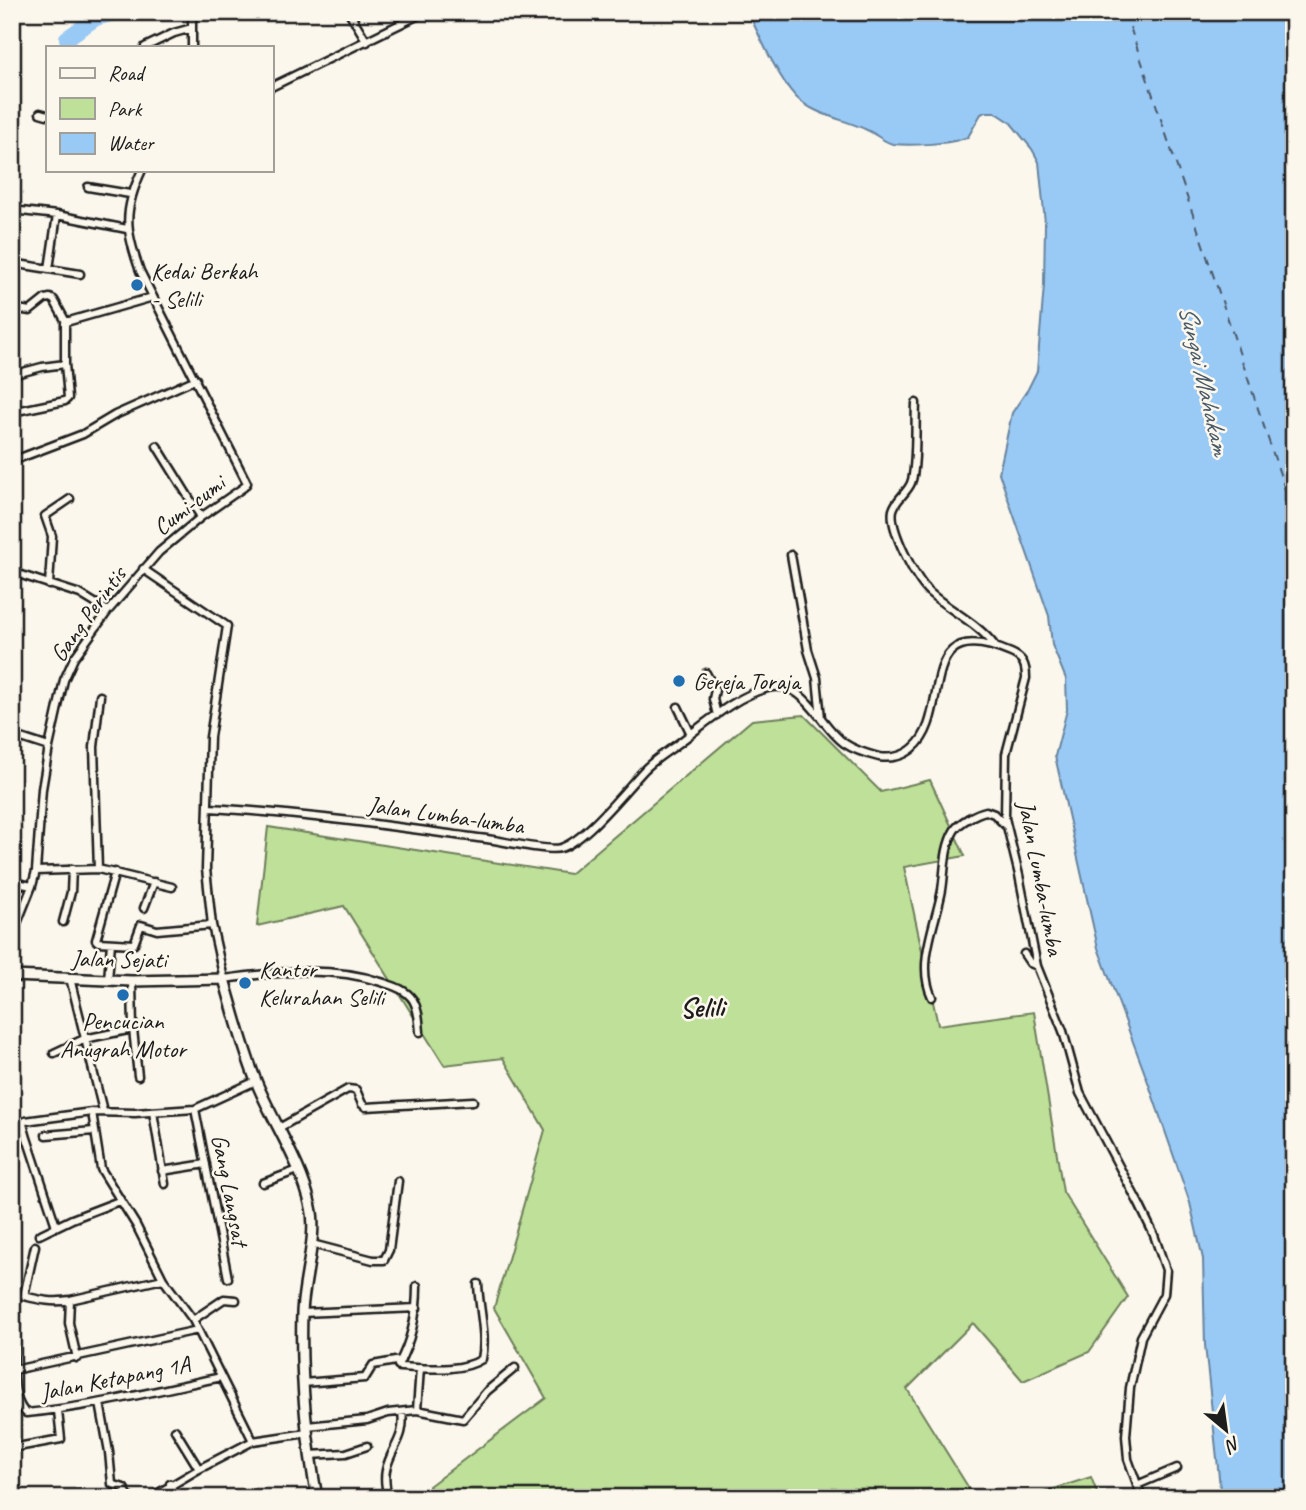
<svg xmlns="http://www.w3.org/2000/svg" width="1306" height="1510" font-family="Caveat,sans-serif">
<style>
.green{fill:#bee099;stroke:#6d7e5a;stroke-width:2}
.water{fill:#99c9f5;stroke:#67849e;stroke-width:2}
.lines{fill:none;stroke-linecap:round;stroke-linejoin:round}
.river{stroke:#99c9f5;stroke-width:16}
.ferry{stroke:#485968;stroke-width:2;stroke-dasharray:9 7;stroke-linecap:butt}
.street-casing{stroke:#1c1c1c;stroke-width:11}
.secondary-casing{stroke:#1c1c1c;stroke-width:14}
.street{stroke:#fbf7ec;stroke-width:6}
.secondary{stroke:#fbf7ec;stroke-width:9}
.poi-dot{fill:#1f6fb2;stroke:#fbf7ec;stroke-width:2.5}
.labels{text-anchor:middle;stroke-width:5;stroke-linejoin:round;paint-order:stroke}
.poi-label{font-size:24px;fill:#1c1c1c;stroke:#fbf7ec;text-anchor:start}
.street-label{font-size:24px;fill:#1c1c1c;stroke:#fbf7ec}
.water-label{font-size:26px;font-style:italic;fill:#485968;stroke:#fbf7ec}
.quarter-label{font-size:28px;font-weight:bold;fill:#1c1c1c;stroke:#fbf7ec}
</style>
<rect width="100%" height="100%" fill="#fbf7ec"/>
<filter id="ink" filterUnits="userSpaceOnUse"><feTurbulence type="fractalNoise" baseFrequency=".0143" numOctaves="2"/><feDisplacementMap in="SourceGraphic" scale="14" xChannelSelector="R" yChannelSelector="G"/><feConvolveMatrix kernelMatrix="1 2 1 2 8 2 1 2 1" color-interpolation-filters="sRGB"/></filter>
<g filter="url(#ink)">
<!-- green -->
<path class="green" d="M804,715L881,792L930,780L965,856L904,867L938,1025L1034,1012L1063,1192L1128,1297L1089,1352L1023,1381L973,1323L907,1389L975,1498H433L429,1486L546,1398L494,1308L545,1130L503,1058L444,1065L344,906L257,926L268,827L570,874L752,720Z
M1091,1477L1099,1498H1026Z"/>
<!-- water -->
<path class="water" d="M748,12H1294V1498H1226L1220,1487L1205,1345L1203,1259L1190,1203L1148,1082L1098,948L1055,756L1067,710L1066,679L1052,645L1049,616L999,473L1012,413L1028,389L1037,371L1044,285L1045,223L1039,162L1032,149L1010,122L995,112H985L981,114L968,137L962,139C946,144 910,146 893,144C884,142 877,135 869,131C846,119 815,116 796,97C778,78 760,37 748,12Z"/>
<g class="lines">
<!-- river -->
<path class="river" d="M69,47L67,38L96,18L117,12"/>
<!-- ferry -->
<path class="ferry" d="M1125,12L1294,516"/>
<defs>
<path id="street" d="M349,12L367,42
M145,47L174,33L192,28
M192,47V12
M271,87L425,12
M40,113L47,115
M88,187L130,194
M12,210L57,215L127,229
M12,263L80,274
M49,269L57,215
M12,308L30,311L45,299L50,298L54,300L66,322L153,297
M65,364V322
M12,375L42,367L65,364L68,398L65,401L12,412
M916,403C915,421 917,469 911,483C907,493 896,499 893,510C889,529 915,578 929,592C950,611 978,623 995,646
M157,446L201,517
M12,461L83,434L115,415L196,379
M791,555L808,650L817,678L821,718
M143,569L227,626L210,737L206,869L212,925L224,979C277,972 330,965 381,982C393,986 406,989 413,1000C419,1010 419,1022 420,1032
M12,572L80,594L108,611
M49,585L52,536L45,516L70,499
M706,673L715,690L713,699L717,715
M678,707L691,734
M12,735L49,747
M209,808C302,813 395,827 487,839C503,841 549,852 561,848C586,840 626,789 645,769C655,759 667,752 679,743C705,724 735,696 768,688C804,678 820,726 844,743C854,750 867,754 879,757C891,759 904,756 913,748C954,715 912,611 1011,653C1023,658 1026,665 1026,678L1006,754L1005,818L1019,875L1037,966L1063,1031L1080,1093L1139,1204L1154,1235L1166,1270L1164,1294L1141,1337L1130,1388L1126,1436L1128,1459L1142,1498
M98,869L94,747L100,696
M36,871L98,869L172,887
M115,872L96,940L98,942L134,944L141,925L157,930L212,925
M12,882L32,886
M144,908L154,882
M63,922L71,892L72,869
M12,936L32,886L36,871L42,789L49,747L64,680L74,658L108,611L159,552L201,517L244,487L247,483L140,271C125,229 123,211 142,170
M1024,954L1030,963L1037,966
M70,978L103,1111
M108,980L111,943
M132,981L133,1029L138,1076
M932,997C916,964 936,923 942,890C945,871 944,848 954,831C959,822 977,813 986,811L994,814L1005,825
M54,1053L84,1039L133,1029
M195,1109L228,1278
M92,1112L101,1169L136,1225L163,1279L193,1320L253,1441
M153,1112L165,1184
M279,1128L348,1089L356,1090L362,1104L366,1107L473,1101
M46,1135L94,1131
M162,1171L206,1164
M263,1183L298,1170
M56,1226L27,1138L23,1124L25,1121L92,1112L135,1113L195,1109L256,1081
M39,1235L72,1219L119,1201
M312,1244L373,1260H384L389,1250L398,1181
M35,1246L24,1296C40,1300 53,1303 70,1300L163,1279
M417,1286C417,1314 412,1340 398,1365L400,1367C425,1368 461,1373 482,1359C487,1335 479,1309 478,1284
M70,1300L69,1323L77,1358
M302,1313L417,1308
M193,1320L224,1299L236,1300
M16,1323C15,1345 8,1398 26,1413C92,1407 156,1391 221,1377
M14,1370L198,1330
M303,1383L365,1378L373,1365L401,1360
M100,1403L109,1452L112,1484L124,1488L130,1498
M417,1410L420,1368
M307,1426L367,1420L388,1413L417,1410L463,1419L487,1391L515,1368
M175,1430L199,1469
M12,1448L61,1439L58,1411
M310,1455L346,1453L367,1446
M170,1484L177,1498
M1137,1485L1177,1468
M150,1498L199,1469L253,1441L307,1433
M388,1498C386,1488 384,1480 386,1470C391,1447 406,1439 402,1412"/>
<path id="secondary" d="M12,976L132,981L224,979C234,1013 243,1048 256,1081C273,1123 301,1162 311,1207C318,1236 303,1281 302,1313C300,1375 306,1437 317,1498"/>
</defs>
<!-- street casing -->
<use href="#street" class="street-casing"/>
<!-- secondary casing -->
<use href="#secondary" class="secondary-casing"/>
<!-- street -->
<use href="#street" class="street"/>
<!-- secondary -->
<use href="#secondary" class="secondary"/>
</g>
</g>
<!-- markers -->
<g class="poi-dot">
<circle cx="137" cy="285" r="7"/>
<circle cx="679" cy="681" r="7"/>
<circle cx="245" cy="983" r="7"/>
<circle cx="123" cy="995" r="7"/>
</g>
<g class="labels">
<!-- poi labels -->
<g class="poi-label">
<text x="151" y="279">Kedai Berkah<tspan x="151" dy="28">- Selili</tspan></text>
<text x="693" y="689">Gereja Toraja</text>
<text x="259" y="977">Kantor<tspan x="259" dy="28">Kelurahan Selili</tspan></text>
<text x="123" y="1029" text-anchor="middle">Pencucian<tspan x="123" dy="28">Anugrah Motor</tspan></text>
</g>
<!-- street labels -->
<g class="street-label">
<text transform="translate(189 505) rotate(-37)" y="8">Cumi-cumi</text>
<text transform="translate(88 614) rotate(-54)" y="8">Gang Perintis</text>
<text transform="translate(446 815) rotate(8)" y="8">Jalan Lumba-lumba</text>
<text transform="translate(1041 878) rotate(79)" y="8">Jalan Lumba-lumba</text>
<text transform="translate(119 959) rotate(1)" y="8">Jalan Sejati</text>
<text transform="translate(230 1190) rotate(79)" y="8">Gang Langsat</text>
<text transform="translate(115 1378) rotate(-11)" y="8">Jalan Ketapang 1A</text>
</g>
<!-- water labels -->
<g class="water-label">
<text transform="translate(1205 380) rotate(77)" y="9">Sungai Mahakam</text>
</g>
<!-- quarter labels -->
<g class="quarter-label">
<text x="702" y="1017">Selili</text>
</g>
</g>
<!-- margin -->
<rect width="1306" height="1510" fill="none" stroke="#fbf7ec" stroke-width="42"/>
<rect x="21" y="21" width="1264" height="1468" fill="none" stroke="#1c1c1c" stroke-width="2.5" filter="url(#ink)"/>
<!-- legend -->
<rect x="46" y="46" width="228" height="126" fill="#fbf7ec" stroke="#a29f99" stroke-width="2"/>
<rect x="60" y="68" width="35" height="10" fill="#fbf7ec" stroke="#a29f99" stroke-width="2"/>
<text x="108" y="80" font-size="21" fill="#1c1c1c">Road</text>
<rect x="60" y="98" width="35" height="21" fill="#bee099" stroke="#a29f99" stroke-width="2"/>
<text x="108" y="116" font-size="21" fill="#1c1c1c">Park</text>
<rect x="60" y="133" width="35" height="21" fill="#99c9f5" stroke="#a29f99" stroke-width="2"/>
<text x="108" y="150" font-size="21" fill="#1c1c1c">Water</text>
<!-- north arrow -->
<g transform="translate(1226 1430) rotate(151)" stroke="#fbf7ec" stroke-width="5" paint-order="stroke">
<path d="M0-5L12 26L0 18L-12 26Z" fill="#1c1c1c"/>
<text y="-10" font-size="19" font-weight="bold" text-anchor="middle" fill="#1c1c1c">N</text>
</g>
</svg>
